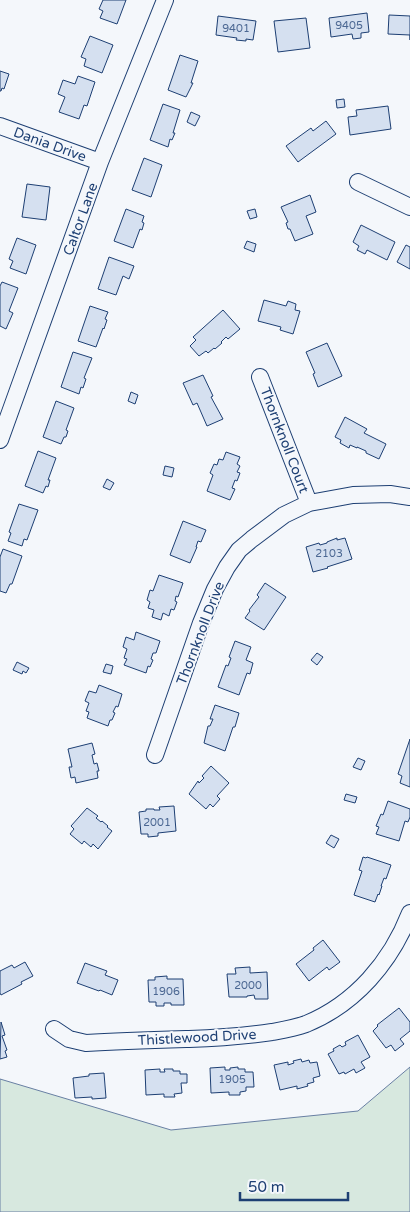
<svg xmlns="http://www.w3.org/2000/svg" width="410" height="1212" font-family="'Varela Round',sans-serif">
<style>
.green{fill:#d7e8df;stroke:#687fa3}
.building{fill:#d5e0f0;stroke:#1d3f73}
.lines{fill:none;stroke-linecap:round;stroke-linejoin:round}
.minor-casing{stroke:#1d3f73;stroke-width:18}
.minor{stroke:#f4f7fb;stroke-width:16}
.labels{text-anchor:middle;stroke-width:4;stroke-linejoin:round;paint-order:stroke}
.number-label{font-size:11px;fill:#4b6792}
.street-label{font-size:14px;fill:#1d3f73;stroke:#f4f7fb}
</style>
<rect width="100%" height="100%" fill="#f4f7fb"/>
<!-- green -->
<path class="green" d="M410,1067V1212H0V1079L171,1130L358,1111Z"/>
<!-- building -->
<path class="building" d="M103,0H126L117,24L100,18L103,11L99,9Z
M367,13L369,32L361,33V38L353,39L352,34L331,37L329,18Z
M389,15L410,16V40V35L388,34Z
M218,16L256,21L253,40L246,39V41L236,40L237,38L216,35Z
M306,18L310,48L278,52L274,21Z
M90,36L113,45L102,73L84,66L86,59L81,57Z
M180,55L198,61L191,83H193L186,97L168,90Z
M0,71L9,74L4,89L2,88L1,91H0Z
M78,76L95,82L87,106L84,105L79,119L59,112L65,97L58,94L63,80L75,84Z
M344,99L345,107L337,108L336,100Z
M163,104L180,110L173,133H175L172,140L170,139L168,147L150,140Z
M388,106L391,129L350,135L348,117L357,116L356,110Z
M191,112L200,116L195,126L187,122Z
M326,121L336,134L298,162L286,146L311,128L313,131Z
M144,158L162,165L151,197L132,190Z
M27,184L50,187L46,220L22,217Z
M310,195L316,212L306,216L313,234L295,241L290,229H288L286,223L288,222L281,207Z
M126,209L144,216L142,222L144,223L142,230L140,229L133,248L114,241Z
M255,209L257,217L250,219L247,211Z
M361,225L395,242L387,260L367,250L365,254L357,250L359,246L353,242Z
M17,238L36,245L26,274L10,268L13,261L9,259Z
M247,241L256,244L254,252L244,248Z
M406,245L410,247V269L397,262Z
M109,257L134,266L129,279L123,276L116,295L98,289Z
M2,282L18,288L9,311L13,313L6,329L0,326V286Z
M264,300L286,306L288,301L296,304L295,310L300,311L293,334L280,330L281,327L258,321Z
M90,306L108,312L105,319L107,320L104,329L103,328L96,347L78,341Z
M223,310L240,329L228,339L226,337L221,342L222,343L215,349L214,348L208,353L206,351L199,356L190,346L196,340L193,337Z
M327,343L342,376L318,387L313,374L315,373L306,352Z
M73,352L92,358L84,378L86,379L83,388L81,387L79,394L61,387Z
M203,375L213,396L211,397L223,419L207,426L197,403L193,405L183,383Z
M131,392L138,395L135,404L128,401Z
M56,401L74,408L66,430L68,431L66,437H64L61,444L43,437Z
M345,417L367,429L364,433L386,444L379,459L366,453V451L357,447V448L350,445L349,448L340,443L341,440L335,437Z
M38,451L56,458L48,480H50L48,487L46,486L43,493L25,486Z
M226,452L240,457L237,464L240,466L237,472L240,473L237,481L235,480L232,488L235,489L230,500L207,491L213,475L210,473L214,464L217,465L219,459L223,460Z
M165,466L174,468L172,477L163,475Z
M107,479L114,483L110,490L103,487Z
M19,504L38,510L27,540L24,539L22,546L8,541L11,533L9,532Z
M183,521L206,530L201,542L198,541L196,547H197L190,563L170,555Z
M337,538V540L345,538L352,559L327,567L328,568L313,572L306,547L319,543L320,545L327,543V542Z
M3,549L22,556L12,584H10L6,593L0,591V557Z
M159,575L183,583L178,597L176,596L175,601L177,602L174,610L171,609L169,616L163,613L161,620L152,617L154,610L148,608L150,602L147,600L150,590L153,591Z
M265,583L286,597L264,630L245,618L250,611L249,610L259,597L257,595Z
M136,632L160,641L156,653H153L151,659L153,660L150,667L148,666L146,673L124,665L127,659L124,658L127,649L123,647L126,637L134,640Z
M235,641L251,647L246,660L253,663L250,674L247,673L239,695L218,687L226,665L228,666L231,658L229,657Z
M317,653L323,657L317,665L311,660Z
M17,662L29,668L26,673L23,671L22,674L13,670Z
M106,664L113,666L111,674L103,672Z
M99,685L122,694L118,707L116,706L113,712L115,713L112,720H110L108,726L87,718L89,712L86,711L89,703L85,701L89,691L96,693Z
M215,705L239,713L235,727H233L225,751L204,743L208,726H210L213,719H210Z
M410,739V787L400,783L402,776L398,774Z
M92,743L95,754L92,755L94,764L97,763L99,771H97L98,778L76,783L75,777L71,778L69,767H72L68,749Z
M358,758L365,761L361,770L353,767Z
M211,766L229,783L217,796L220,799L213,807L210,804L206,809L189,794L198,781L199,783L204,778L202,776Z
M346,794L357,797L355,803L344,800Z
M388,801L410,809V817L408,822L405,821L399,841L376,834L379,827L376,826L381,814L383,815Z
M174,806L176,831L158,833V836L148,837V834H141L139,812L146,811V809H154V810H160L159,807Z
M87,808L98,816L96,818L101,822L102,821L108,826L107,827L112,831L98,849L93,844L91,847L84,841L82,844L70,834L74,829L71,826Z
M331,835L339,839L334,848L326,843Z
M363,857L366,858L367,857L391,865L386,879L384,878L381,886H382L379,895L378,894L375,902L354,895L362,871L359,870Z
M323,940L340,962L329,970L327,967L309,981L296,964L314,950L313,948Z
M25,962L33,976L21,982L22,984L1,995L0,993V971L12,965L14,968Z
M85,963L107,971L105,975L118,980L112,995L100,990L99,991L77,983Z
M250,967V973L267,972L268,999H255L254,995L247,996V997H229L227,974H236L235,968Z
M167,976V979H183L184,1005H171V1003H164V1006H156V1002H149L148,980H155V977Z
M399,1008L410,1022V1031L400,1039L404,1044L395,1051L391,1045L386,1048L373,1031L378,1026L377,1025Z
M1,1022L5,1035L2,1036L7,1050L5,1051L7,1057L0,1059Z
M358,1035L370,1057L361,1062L365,1068L356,1073L354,1069L345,1074L344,1072L339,1074L328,1054L334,1051L333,1049L340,1045L342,1047L346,1045L345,1042Z
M301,1059L302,1062L309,1060L310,1063L317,1062L320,1076L313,1078L314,1082L307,1084L308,1086L297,1089V1086L280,1090L274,1065L288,1062V1065L294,1063L293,1061Z
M225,1067V1070H230V1068L238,1067V1069H245V1072H253L254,1087H246V1091L240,1092V1095H229V1092L211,1093L210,1068Z
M160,1069V1072H165L164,1069H173V1071H180V1074H187V1083H181L182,1093L174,1094L175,1097H164V1094L146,1095L145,1070Z
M104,1073L106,1098L92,1099V1097L75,1098L73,1078L89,1076V1074Z"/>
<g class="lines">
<defs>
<path id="minor" d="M0,126L100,162
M358,182L410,207
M260,377L309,503
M0,440L100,162L165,0
M155,755L201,623L215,589L227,567L239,550L252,539L284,515L309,503L353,495L390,494L410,497
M54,1029L69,1039L86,1043C120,1041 155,1040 189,1039C217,1038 245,1036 272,1032C283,1030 295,1028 306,1024C355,1004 391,962 410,913"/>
</defs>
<!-- minor casing -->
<use href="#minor" class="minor-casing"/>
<!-- minor -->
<use href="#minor" class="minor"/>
</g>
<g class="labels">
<!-- number labels -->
<g class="number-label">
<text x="349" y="29">9405</text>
<text x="236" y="32">9401</text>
<text x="329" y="557">2103</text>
<text x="157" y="826">2001</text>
<text x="248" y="989">2000</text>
<text x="166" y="995">1906</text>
<text x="232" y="1083">1905</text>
</g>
<!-- street labels -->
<g class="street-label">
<text transform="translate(50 144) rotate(20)" y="5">Dania Drive</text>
<text transform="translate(80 219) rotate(-70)" y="5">Caltor Lane</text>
<text transform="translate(285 440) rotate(69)" y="5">Thornknoll Court</text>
<text transform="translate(200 633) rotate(-69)" y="5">Thornknoll Drive</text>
<text transform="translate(197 1037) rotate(-3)" y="5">Thistlewood Drive</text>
</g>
</g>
<!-- scale -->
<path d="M240 1192v8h108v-8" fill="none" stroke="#1d3f73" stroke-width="2.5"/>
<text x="248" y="1192" font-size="15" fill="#1d3f73" stroke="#f4f7fb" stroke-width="4" paint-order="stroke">50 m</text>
</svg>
